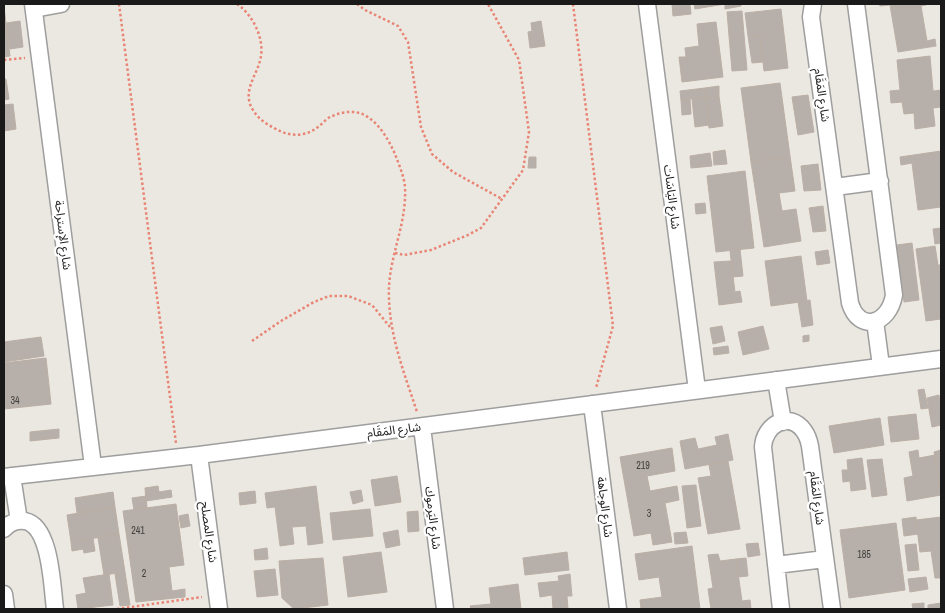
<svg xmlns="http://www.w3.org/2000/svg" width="945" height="613" font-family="'Archivo Narrow','Noto Sans Arabic',sans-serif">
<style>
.building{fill:#b7b0aa;stroke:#bbafa5}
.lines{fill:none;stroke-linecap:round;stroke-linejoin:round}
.minor-casing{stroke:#9e9e9e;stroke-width:19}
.path{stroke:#e88575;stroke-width:2.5;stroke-dasharray:2.5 2.5;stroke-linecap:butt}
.minor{stroke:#fff;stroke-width:16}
.labels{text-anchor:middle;stroke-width:4.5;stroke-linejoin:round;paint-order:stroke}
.number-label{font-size:10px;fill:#41403e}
.street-label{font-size:12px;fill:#1a1a1a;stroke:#fff}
</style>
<rect width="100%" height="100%" fill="#ebe8e1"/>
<!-- building -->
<path class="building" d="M672,4H690L691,14L673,16Z
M694,4H725L695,9Z
M725,4H741V6L725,9Z
M879,4H930L921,6L927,41L935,39L936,46L898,52L890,5L880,6Z
M4,7L10,56L4,57Z
M781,9L788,68L764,71L760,35L748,36L745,13Z
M742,11L747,70L732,71L727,12Z
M20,21L23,47L10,49L6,23Z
M541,21L545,46L530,48L528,32L532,31L531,23Z
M716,22L723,77L682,82L679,57H686L685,48L699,46L697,24Z
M760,35L763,62L752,63L748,36Z
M930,56L933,91L941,90V107L933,108L935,126L915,129L914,113L904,114L902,102L891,103L890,91L900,90L897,60Z
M4,79H6L9,99L4,100Z
M780,83L790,156L751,162L741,88Z
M719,86V96L706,97L705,88Z
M705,88L706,97L681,100L680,91Z
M808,95L814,132L798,135L792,97Z
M719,96L723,126L709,128L706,97Z
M706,97L709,125L695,127L692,99Z
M690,99L691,114L682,115L681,100Z
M13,104L16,129L4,131V105Z
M725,150L727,164L714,165L713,152Z
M941,151V207L918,210L912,163L901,165L900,157Z
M710,153L712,166L691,168L690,156Z
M790,156L795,191L779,193L782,211L796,209L801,241L764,247L751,162Z
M529,157H536V168H528Z
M818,164L821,190L804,191L801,166Z
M745,171L754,248L716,252L707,176Z
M705,203L706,213L696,214L695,204Z
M823,206L826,231L813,232L809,208Z
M941,228V243L935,244L933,229Z
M912,243L919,300L904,302L897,245Z
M935,246L938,265H941V319L926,321L916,249Z
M740,249L743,276L733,277L730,251Z
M828,250L830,263L817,265L815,252Z
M801,256L807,301L771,306L765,261Z
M731,261L735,292L740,291L742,302L719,305L714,262Z
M810,300L813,325L802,327L798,302Z
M722,326L725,341L713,344L710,328Z
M763,326L769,349L743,355L738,332Z
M809,335V341L803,342V336Z
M41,337L44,356L4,362V342Z
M728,346L729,353L714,355L713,348Z
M46,358L51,404L4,409V363Z
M924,389L928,408L921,409L918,390Z
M939,395L941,410V425L932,427L927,398Z
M916,414L919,439L891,442L888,417Z
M880,418L884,445L834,453L829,426Z
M59,429V438L30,441V432Z
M728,434L733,460L685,469L680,441L695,438L698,449L717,445L715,437Z
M672,448L675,471L647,476L650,491L677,486L679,500L665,503L672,542L653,545L651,533L634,536L620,457Z
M918,450L919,458L935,455L941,495L907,501L904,478L913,476L909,452Z
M941,450V490H940L934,452Z
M862,458L866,489L851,491L850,481L843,482L842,470H848L847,460Z
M882,459L887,495L872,497L867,460Z
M728,461L740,529L708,534L698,478L711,476L709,465Z
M397,476L401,502L375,506L371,480Z
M696,485L701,526L687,528L682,486Z
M158,486L159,492L171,490L172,497L146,501L145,488Z
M316,486L323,543L308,545L306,526L292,527L294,544L280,546L275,507L267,508L265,493Z
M361,490L363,501L353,504L350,492Z
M255,491L256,503L240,505L239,493Z
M113,492L115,507L77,513L75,498Z
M146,496L147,508L134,510L132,498Z
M176,504L184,565L169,567L172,591L185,589V597L136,602L123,511Z
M115,507L119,534L71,542L67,515Z
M370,509L373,536L333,540L330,513Z
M418,511L419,531L408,532L407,512Z
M188,514L190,526L181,528L179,516Z
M916,517L918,534L904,536L902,519Z
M941,517V578H935L931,551L920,552L916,520Z
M896,523L905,590L849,598L840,530Z
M398,530L400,545L386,548L383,533Z
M686,532L688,543L675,544L674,533Z
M119,534L125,572L104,575L98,538Z
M93,538L95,551L84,553L83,549L72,551L71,542Z
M758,543L760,555L748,557L746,544Z
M916,544L919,570L908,571L905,545Z
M692,546L700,609H641L640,600L662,597L659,577L639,580L635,554Z
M267,548L268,559L255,560L254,550Z
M381,552L387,592L348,597L343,557Z
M567,552L569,570L525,575L523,558Z
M718,554L720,561L736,559L742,601L750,600L751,609H711L708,589L713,588L708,555Z
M323,558L328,605L294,609L282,598L279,561Z
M746,558L748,576L738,577L736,559Z
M275,569L278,595L257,597L254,571Z
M125,572L130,605L120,606L115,574Z
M109,574L113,605L78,609L76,595L86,593L83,578Z
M570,574L572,596H567L568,609H553L552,595L540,597L538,583L559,581L558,576Z
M926,577L928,589L910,592L908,579Z
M518,584L521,609H471L470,606L491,604L489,588Z
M924,603V609H913L912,604Z
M941,603V609H928V605Z"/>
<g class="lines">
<defs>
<path id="minor" d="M33,4L93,466
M647,4L697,390
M813,4L811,17L850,303C859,333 889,325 894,295L856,4
M34,9L61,4
M835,187L880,181
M875,321L881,366
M776,380L783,422
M592,404L618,609
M422,427L445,609
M199,455L219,609
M12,476L19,521
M4,477L199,455L941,359
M4,529C9,523 17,520 25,521C51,526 52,587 55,609
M776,565L825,559
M4,594L6,609
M781,609L763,447C764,425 789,410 804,431C807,435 809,441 810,446L832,609"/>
</defs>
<!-- minor casing -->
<use href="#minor" class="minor-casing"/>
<!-- path -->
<path class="path" d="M119,4L176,443
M237,4C252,14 264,37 261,56C258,76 239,92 255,113C260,120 268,125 276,129C290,137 305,137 318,127C322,124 326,119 330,117C343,111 358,109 369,118C381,126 389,141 395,154C399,165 404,176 405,187C407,227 387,259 389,298C390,338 405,375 417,412
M357,4L365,10L398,26L408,42L421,127L432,154L453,172L502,199
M573,4L613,326L596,388
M4,60L25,58
M395,253L404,255L431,250L468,235L481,228L523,170L529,132L519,60L488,4
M252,341L281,321L314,302L329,296H348L372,305L390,327
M117,609L202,597"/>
<!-- minor -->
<use href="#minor" class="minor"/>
</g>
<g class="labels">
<!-- number labels -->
<g class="number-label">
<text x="15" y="404">34</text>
<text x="643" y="469">219</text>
<text x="649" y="517">3</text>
<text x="138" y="534">241</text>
<text x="864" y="558">185</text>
<text x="144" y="577">2</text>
</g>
<!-- street labels -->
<g class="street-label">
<text transform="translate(822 95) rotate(82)" y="4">شارع المَقَام</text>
<text transform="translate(672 197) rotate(83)" y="4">شارع اليَاسَات</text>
<text transform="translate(63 235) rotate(83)" y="4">شارع الإستراحة</text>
<text transform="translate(394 430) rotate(-7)" y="4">شارع المَقَام</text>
<text transform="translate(817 498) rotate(83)" y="4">شارع المَقَام</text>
<text transform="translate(605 507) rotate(83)" y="4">شارع الوجاهة</text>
<text transform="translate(433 518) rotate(83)" y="4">شارع اليَرموك</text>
<text transform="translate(209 532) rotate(82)" y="4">شارع المصلح</text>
</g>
</g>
<!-- border -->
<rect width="945" height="613" fill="none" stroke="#1a1a1a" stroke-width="10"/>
</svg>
